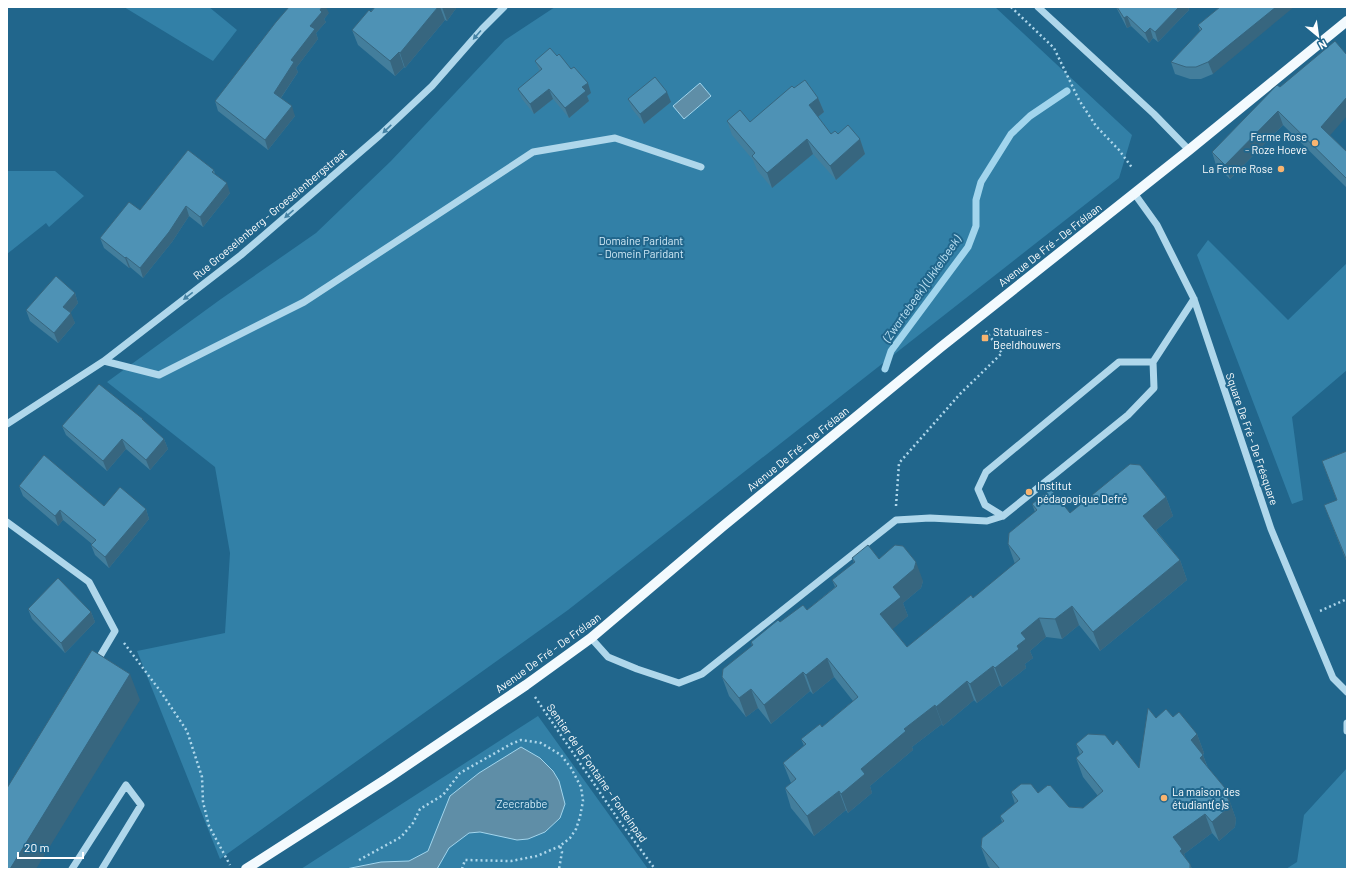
<svg xmlns="http://www.w3.org/2000/svg" width="1354" height="876" font-family="Barlow,sans-serif">
<style>
.green{fill:#3280a7}
.water{fill:#5f8ea7;stroke:#a2d5ed}
.lines{fill:none;stroke-linecap:round;stroke-linejoin:round}
.stream{stroke:#a2d5ed;stroke-width:7}
.path{stroke:#afd7eb;stroke-width:2.5;stroke-dasharray:2 3;stroke-linecap:butt}
.minor{stroke:#afd7eb;stroke-width:7}
.major{stroke:#f3fafe;stroke-width:10}
.wall{fill:#437e9c}
.shaded-wall{fill:#37667f}
.building{fill:#4e92b5;stroke:#37667f}
.oneway{fill:#4482a4}
.poi-dot{fill:#f8b470;stroke:#21668c;stroke-width:1.5}
.labels{text-anchor:middle;stroke-width:4;stroke-linejoin:round;paint-order:stroke}
.poi-label{font-size:11px;fill:#fff;stroke:#21668c;text-anchor:start}
.street-label{font-size:11px;fill:#fff;stroke:#21668c}
.park-label{font-size:11px;fill:#d4ecf8;stroke:#21668c}
.water-label{font-size:12px;font-style:italic;fill:#bde2f4;stroke:#21668c}
</style>
<rect width="100%" height="100%" fill="#21668c"/>
<!-- green -->
<path class="green" d="M124,7H209L237,30L213,61Z
M555,7H995L1132,135L1119,178L568,610L220,859L137,651L225,633L230,553L215,467L107,382L221,299L316,233L391,161L505,40Z
M7,171H55L84,196L49,227L46,223L7,254Z
M1208,240L1288,320L1347,263V370L1292,417L1303,500L1292,504L1197,255Z
M538,716L648,869H301Z
M1347,768V869H1286L1297,862L1304,815Z"/>
<!-- water -->
<path class="water" d="M700,83L711,96L684,119L673,106Z
M521,747L540,758L553,771L559,781L565,804L560,818L545,832L528,839L517,840L480,832L469,833L449,848L437,869H346L381,862L409,861L428,851L450,796L479,773Z"/>
<g class="lines">
<!-- stream -->
<path class="stream" d="M885,369L891,351L968,247L976,226V200L981,182L1011,134L1030,116L1067,91"/>
<!-- path -->
<path class="path" d="M1011,7L1054,48L1079,100L1096,126L1119,150L1133,169
M896,506L899,463L960,394L1002,353L986,331
M1320,611L1347,599
M124,643L161,692L187,731L202,777L203,802L209,826L230,865
M535,697L618,819L655,869
M359,860L401,837L413,823L420,809L443,795L460,773L511,744L521,740L541,743L561,755L571,768L581,787L583,801L580,817L576,829L570,838L560,846L562,852L559,869
M462,869L465,860L511,861L537,856L560,846"/>
<!-- minor -->
<path class="minor" d="M1038,7L1154,114L1189,150
M1134,193L1157,225L1194,299L1271,529L1333,678L1347,692
M104,361L159,375L304,302L533,152L615,138L701,167
M7,424L104,361L241,255L380,135L432,86L482,29L504,7
M1003,516L985,505L978,489L986,472L1119,362H1153
M7,522L89,582L115,631L96,663
M591,638L608,657L637,669L679,683L702,674L896,520L930,518L987,521L1003,516L1128,415L1154,388L1153,362L1194,299
M1347,723V731
M72,869L126,785L141,805L102,869"/>
<!-- major -->
<path class="major" d="M246,869L388,778L526,685L591,638L722,527L941,347L1189,150L1347,21"/>
</g>
<!-- wall -->
<path class="wall" d="M375,7H457L447,21L445,20L405,68L404,67L395,76L358,45L352,30Z
M1116,7H1188L1189,10L1158,42L1153,38L1149,43L1131,26L1127,28Z
M1220,7L1213,74L1201,79H1190L1175,74L1171,62L1200,31L1198,25Z
M329,13L324,19L326,22L316,33L318,39L296,68L298,72L281,98L295,116L268,150L218,111L215,101Z
M557,56L591,93L587,96L589,101L569,118L553,99L534,114L522,99L518,89L540,72L535,61Z
M1280,87L1347,152V188L1283,125L1230,179L1216,165L1212,152Z
M794,88L818,98L824,112L818,117L831,134H838L860,139L865,154L836,180L813,154L772,188L757,170L753,160L732,135L727,121L750,122Z
M628,99L671,102L644,124L632,109Z
M214,170L215,174L230,193L203,227L189,216L172,242L143,278L130,267L129,268L104,248L100,238L140,210Z
M75,293L78,303L70,313L75,323L58,343L30,321L26,310Z
M143,419L144,421L164,439L168,449L150,470L126,449L107,471L66,435L62,426Z
M1347,451V563L1324,505L1337,501L1322,461Z
M19,486L104,506L146,509L149,519L109,568L95,555L91,545L92,544L63,520L58,526L23,496Z
M1166,497L1173,516L1156,530L1180,560L1187,580L1100,651L1079,625L1062,639L1046,637L1030,651L1033,658L1025,664L1026,668L1002,687L1000,685L977,703L974,700L943,726L942,724L912,747L913,750L870,786L872,793L848,813L846,810L814,836L791,808L785,788L791,783L783,763L804,746L801,739L822,727L853,701L834,677L813,694L810,691L771,724L758,708L746,717L729,696L722,677L752,646L751,642L780,622L807,610L835,587L832,580L854,563L852,558L879,559L923,581L921,588L903,603L908,616L892,629L907,647L973,598L1015,564L1008,544L1035,512L1032,504L1070,513Z
M28,609L91,612L95,622L65,653L32,619Z
M1173,717L1197,734L1204,753L1203,755L1208,768L1225,788L1236,819L1235,827L1219,841L1212,833L1184,854L1186,860L1190,864L1192,869H991L988,866L981,847L1002,822L1000,816L1015,804L1011,792L1038,793L1069,807L1083,808L1098,796L1083,777L1076,758L1080,755L1076,744L1113,745L1139,768L1156,718Z"/>
<!-- shaded-wall -->
<path class="shaded-wall" d="M322,7H326L329,13L324,19L326,22L316,33L318,39L296,68L298,72L278,102L274,93L291,60L310,26Z
M438,7H440L445,20L405,68L400,53Z
M442,7H457L447,21Z
M1179,7H1188L1189,10L1158,42L1155,32Z
M1276,7H1294L1213,74L1208,62Z
M1127,16L1131,26L1127,28L1124,18Z
M1150,28L1153,38L1149,43L1145,33Z
M399,52L404,67L395,76L390,61Z
M588,83L591,93L587,96L589,101L569,118L565,108L582,87Z
M549,89L553,99L534,114L530,104Z
M667,92L671,102L644,124L640,114Z
M1347,97V116L1326,140L1321,127Z
M818,98L824,112L814,120L809,105Z
M292,106L295,116L268,150L265,140Z
M1278,111L1283,125L1230,179L1225,165Z
M807,139L813,154L772,188L767,173Z
M860,139L865,154L836,180L830,166Z
M227,183L230,193L203,227L200,217Z
M186,206L189,216L172,242L143,278L140,268Z
M126,257L130,267L129,268L125,258Z
M75,293L78,303L67,317L63,307Z
M71,313L75,323L58,343L54,333Z
M122,439L126,449L107,471L103,461Z
M164,439L168,449L150,470L146,460Z
M1166,497L1173,516L1150,535L1143,516Z
M146,509L149,519L109,568L105,557Z
M60,510L63,520L58,526L55,516Z
M1180,560L1187,580L1100,651L1093,632Z
M916,562L923,581L921,588L903,603L908,616L887,634L880,614L893,587Z
M1072,606L1079,625L1062,639L1055,619Z
M91,612L95,622L65,653L61,643Z
M1039,618L1046,637L1030,651L1033,658L1025,664L1026,668L1002,687L995,668L1017,646L1021,633Z
M827,658L834,677L813,694L806,675Z
M993,666L1000,685L977,703L970,684Z
M803,672L810,691L771,724L764,705Z
M130,674L140,700L36,869H10Z
M967,681L974,700L943,726L936,707Z
M751,689L758,708L746,717L739,698Z
M935,705L942,724L912,747L913,750L870,786L872,793L848,813L841,794L861,769L904,729Z
M1197,734L1204,753L1198,759L1191,740Z
M1203,755L1210,775L1200,758Z
M1225,788L1236,819L1235,827L1219,841L1212,822L1222,791Z
M839,791L846,810L814,836L807,816Z
M1205,814L1212,833L1184,854L1189,868L1188,869L1173,837Z"/>
<!-- building -->
<path class="building" d="M289,7H322L320,10L322,12L310,26L315,29L291,60L294,62L274,93L292,106L265,140L215,101L276,22Z
M375,7H438L400,53L399,52L390,61L352,30L369,10L371,12Z
M1117,7H1179L1155,32L1150,28L1145,33L1127,16L1124,18Z
M1220,7H1276L1208,62L1196,67H1186L1171,62L1202,29L1198,25Z
M1335,41L1347,55V97L1321,127L1347,152V179L1278,111L1225,165L1212,152L1277,85L1280,87Z
M550,48L557,56L559,54L571,69L574,67L588,83L582,87L586,91L565,108L549,89L530,104L518,89L542,69L535,61Z
M655,77L667,92L640,114L628,99Z
M805,80L818,98L809,105L831,134L835,131L838,134L848,125L860,139L830,166L807,139L767,173L752,156L755,153L727,121L740,110L750,122L792,86L794,88Z
M188,150L214,170L212,172L227,183L200,217L186,206L169,232L140,268L126,257L125,258L100,238L129,202L140,210Z
M56,276L75,293L63,307L71,313L54,333L26,310Z
M99,384L143,419H142L164,439L146,460L122,439L103,461L62,426Z
M1347,451V561L1324,505L1337,500L1322,461Z
M44,455L104,506L120,487L146,509L105,557L91,545L96,540L60,510L55,516L19,486Z
M1130,464L1140,465L1166,497L1143,516L1180,560L1093,632L1072,606L1055,619L1039,618L1021,633L1026,639L1017,646L1019,649L995,668L993,666L970,684L967,681L936,707L935,705L904,729L906,731L861,769L865,774L841,794L839,791L807,816L785,788L796,779L783,763L806,744L801,739L820,724L822,727L858,697L827,658L806,675L803,672L764,705L751,689L739,698L722,677L723,669L753,645L751,642L778,620L780,622L803,605L807,610L837,586L832,580L855,562L852,558L868,545L879,559L895,545L903,546L916,562L914,569L893,587L901,597L880,614L907,647L971,595L973,598L1020,559L1008,544L1009,533L1037,510L1032,504L1051,489L1070,513Z
M58,578L91,612L61,643L28,609Z
M92,650L130,674L10,869H7V788Z
M1148,708L1156,718L1166,709L1173,717L1179,712L1197,734L1191,740L1203,755L1200,758L1225,788L1222,791L1229,800L1228,808L1212,822L1205,814L1173,837L1182,849L1180,851L1190,864V869H1000L981,847L982,838L1004,821L1000,816L1018,801L1011,792L1021,784H1031L1038,793L1048,785L1049,786L1050,785L1069,807L1083,808L1103,791L1076,758L1083,752L1076,744L1088,734L1105,735L1113,745L1117,740L1139,768Z"/>
<!-- one-way arrows -->
<defs><path id="oneway-solid" d="M-6-.8H1V-3.2L6.5 0L1 3.2V.8H-6Z"/></defs>
<g class="oneway">
<use href="#oneway-solid" transform="translate(477 35) rotate(131)"/>
<use href="#oneway-solid" transform="translate(387 129) rotate(136)"/>
<use href="#oneway-solid" transform="translate(289 214) rotate(139)"/>
<use href="#oneway-solid" transform="translate(188 296) rotate(142)"/>
</g>
<!-- markers -->
<g class="poi-dot">
<circle cx="1315" cy="143" r="4"/>
<circle cx="1281" cy="169" r="4"/>
<rect x="981" y="334" width="8" height="8" rx="2"/>
<circle cx="1029" cy="492" r="4"/>
<circle cx="1164" cy="798" r="4"/>
</g>
<g class="labels">
<!-- poi labels -->
<g class="poi-label">
<text x="1307" y="141" text-anchor="end">Ferme Rose<tspan x="1307" dy="13">- Roze Hoeve</tspan></text>
<text x="1273" y="173" text-anchor="end">La Ferme Rose</text>
<text x="993" y="336">Statuaires -<tspan x="993" dy="13">Beeldhouwers</tspan></text>
<text x="1037" y="490">Institut<tspan x="1037" dy="13">pédagogique Defré</tspan></text>
<text x="1172" y="796">La maison des<tspan x="1172" dy="13">étudiant(e)s</tspan></text>
</g>
<!-- street labels -->
<g class="street-label">
<text transform="translate(270 214) rotate(-40)" y="4">Rue Groeselenberg - Groeselenbergstraat</text>
<text transform="translate(1050 245) rotate(-38)" y="4">Avenue De Fré - De Frélaan</text>
<text transform="translate(1252 439) rotate(71)" y="4">Square De Fré - De Frésquare</text>
<text transform="translate(798 449) rotate(-39)" y="4">Avenue De Fré - De Frélaan</text>
<text transform="translate(548 653) rotate(-36)" y="4">Avenue De Fré - De Frélaan</text>
<text transform="translate(597 773) rotate(55)" y="4">Sentier de la Fontaine - Fonteinpad</text>
</g>
<!-- park labels -->
<g class="park-label">
<text x="641" y="245">Domaine Paridant<tspan x="641" dy="13">- Domein Paridant</tspan></text>
<text x="522" y="808">Zeecrabbe</text>
</g>
<!-- water labels -->
<g class="water-label">
<text transform="translate(922 289) rotate(-55)" y="4">(Zwartebeek) (Ukkelbeek)</text>
</g>
</g>
<!-- border -->
<rect width="1354" height="876" fill="none" stroke="#ffffff" stroke-width="16"/>
<!-- north arrow -->
<g transform="translate(1318 36) rotate(151)" stroke="#21668c" stroke-width="3" paint-order="stroke">
<path d="M0-3L7 15L0 10L-7 15Z" fill="#ffffff"/>
<text y="-6" font-size="11" font-weight="bold" text-anchor="middle" fill="#ffffff">N</text>
</g>
<!-- scale -->
<path d="M18 852v6h65v-6" fill="none" stroke="#ffffff" stroke-width="2"/>
<text x="24" y="852" font-size="12" fill="#ffffff" stroke="#21668c" stroke-width="3" paint-order="stroke">20 m</text>
</svg>
